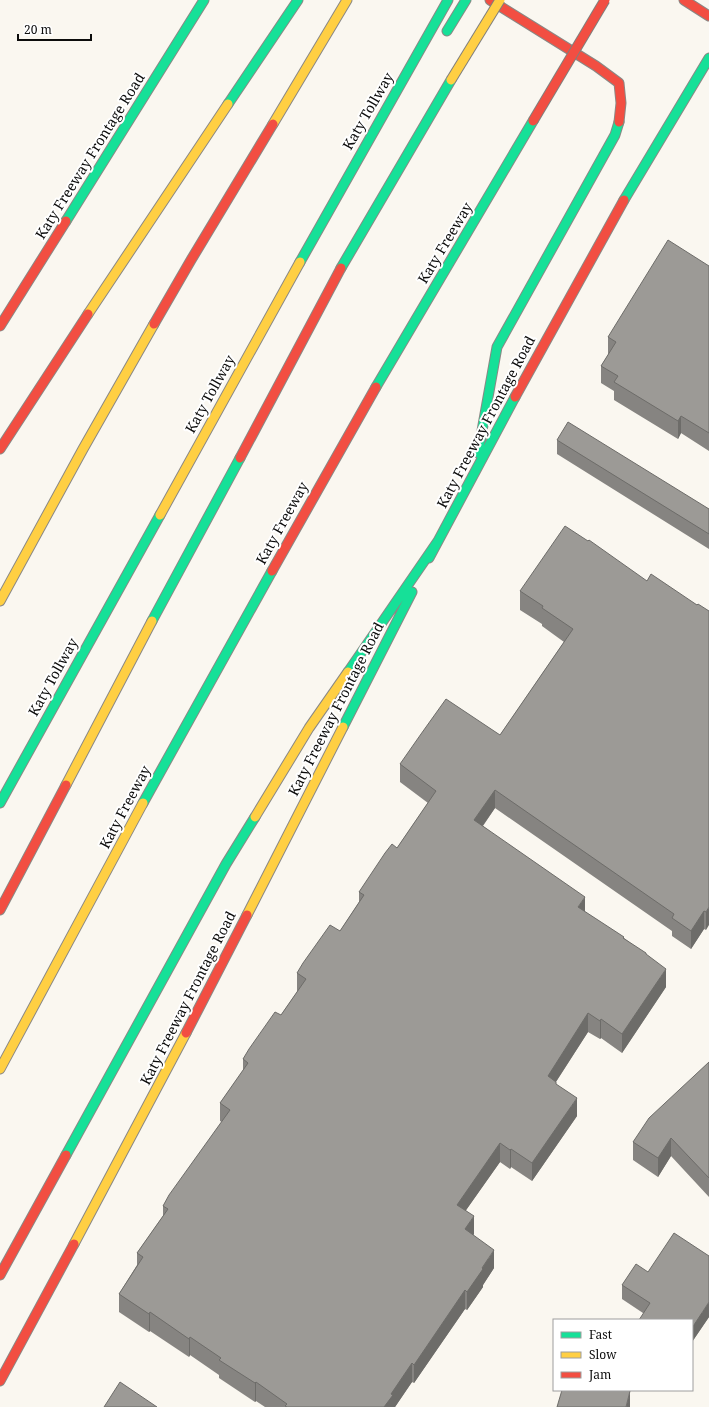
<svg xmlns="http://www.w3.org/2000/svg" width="709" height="1407" font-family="'Noto Serif',serif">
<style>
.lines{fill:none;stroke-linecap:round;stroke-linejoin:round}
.fast-casing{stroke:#8a8885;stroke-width:11}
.slow-casing{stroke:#8a8885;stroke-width:11}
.jam-casing{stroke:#8a8885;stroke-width:11}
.fast{stroke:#16e098;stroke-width:9}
.slow{stroke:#ffcf43;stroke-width:9}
.jam{stroke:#f24e42;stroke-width:9}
.slow-bridge-casing{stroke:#807f7c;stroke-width:11;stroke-linecap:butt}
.jam-bridge-casing{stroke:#807f7c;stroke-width:11;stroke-linecap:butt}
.slow-bridge{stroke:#ffcf43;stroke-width:9}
.jam-bridge{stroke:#f24e42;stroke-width:9}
.wall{fill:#868481}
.shaded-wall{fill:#6d6c69}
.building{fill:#9c9a96;stroke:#6d6c69}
.labels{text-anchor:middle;stroke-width:4;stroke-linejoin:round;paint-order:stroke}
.street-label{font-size:14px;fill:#0c0c0c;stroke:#fff}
</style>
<rect width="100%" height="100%" fill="#faf7f0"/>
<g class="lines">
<defs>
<path id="fast" d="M447,31L466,0
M228,104L298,0
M624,200L709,58
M66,221L204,0
M300,262L448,0
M341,268L451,80
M376,387L533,121
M478,453L497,347L615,135L619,122
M429,558L515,397
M152,621L240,458
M348,672L438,541
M343,727L412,592
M0,803L160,515
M143,803L272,571
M66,1155L226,864L255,817"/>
<path id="slow" d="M273,124L347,0
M88,314L228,104
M160,515L300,262
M0,601L83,449L154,324
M66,785L152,621
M255,817L309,728L348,672
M247,915L343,727
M0,1069L143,803
M74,1244L186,1033"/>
<path id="jam" d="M490,0L596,66L619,83L621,103L619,122
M684,0L709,16
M154,324L191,260L273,124
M0,326L66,221
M515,397L624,200
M0,449L88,314
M240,458L341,268
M272,571L376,387
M0,910L66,785
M186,1033L247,915
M0,1275L66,1155
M0,1381L74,1244"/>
</defs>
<!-- fast casing -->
<use href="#fast" class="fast-casing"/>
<!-- slow casing -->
<use href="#slow" class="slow-casing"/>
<!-- jam casing -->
<use href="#jam" class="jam-casing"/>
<!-- fast -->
<use href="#fast" class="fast"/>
<!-- slow -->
<use href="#slow" class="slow"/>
<!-- jam -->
<use href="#jam" class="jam"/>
<defs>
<path id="slow-bridge" d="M451,80L500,0"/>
<path id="jam-bridge" d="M533,121L605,0"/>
</defs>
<!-- slow-bridge casing -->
<use href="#slow-bridge" class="slow-bridge-casing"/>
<!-- jam-bridge casing -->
<use href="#jam-bridge" class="jam-bridge-casing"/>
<!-- slow-bridge -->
<use href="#slow-bridge" class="slow-bridge"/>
<!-- jam-bridge -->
<use href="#jam-bridge" class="jam-bridge"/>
</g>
<!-- wall -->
<path class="wall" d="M709,266V451L681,433L678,439L614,400V391L601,383V366L608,355V337Z
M557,440L709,509V549L557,454Z
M647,581L709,611L706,930L704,929L691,949L672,936V931L495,808L483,826L585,912L624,938L646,955L666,987L622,1053L601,1038L600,1039L588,1032L556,1082V1084L577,1116L532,1181L511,1167L510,1169L500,1162L466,1210L474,1234L473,1235L494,1268L483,1285V1287L467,1310L465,1309L414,1383L412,1382L395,1407H265L256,1401L255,1402L219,1378V1375L190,1355L189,1357L150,1331L149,1332L119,1312V1294L137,1265V1253L163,1216V1206L222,1122L220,1121V1103L243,1071V1059L281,1015L297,992V973L340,931L359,902V892L397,848L428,803L400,782V764L500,735L564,642L542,626V624L520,610V591Z
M709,1062V1197L671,1156L658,1177L633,1160V1142Z
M622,1285L709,1317L692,1342V1320L643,1313L622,1299Z"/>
<!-- shaded-wall -->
<path class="shaded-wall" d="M681,416V433L678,439V421Z
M495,790V808L474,838V820Z
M585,897V915L578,907Z
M709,907V925L706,930V912Z
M704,911V929L691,949V931Z
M666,969V987L622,1053V1034Z
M588,1013V1032L548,1094V1076Z
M601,1019V1038L600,1039V1021Z
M577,1098V1116L532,1181V1163Z
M671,1138V1156L658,1177V1158Z
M500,1143V1162L457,1223V1205Z
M511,1149V1167L510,1169V1150Z
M474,1216V1234L465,1248V1229Z
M494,1250V1268L483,1285V1287L467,1310V1292Z
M465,1290V1309L414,1383V1365Z
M709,1302V1317L692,1342V1328Z
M150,1312V1331L149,1332V1314Z
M190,1337V1355L189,1357V1339Z
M412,1363V1382L395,1407H384L391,1394Z
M256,1382V1401L255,1402V1383Z
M630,1391V1407H626Z"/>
<!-- building -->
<path class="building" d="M668,240L709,266V433L681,416L678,421L614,382L618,376L601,366L616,342L608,337Z
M568,422L709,509V534L557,440Z
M565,526L588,541L589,540L647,581L651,574L697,605L698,604L709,611V907L706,912L704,911L691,931L672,918L674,914L495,790L474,820L585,897L578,907L624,937L623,938L646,953V954L666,969L622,1034L601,1019L600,1021L588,1013L548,1076L556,1082V1084L577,1098L532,1163L511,1149L510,1150L500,1143L457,1205L474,1216L465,1229L494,1250L482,1268L483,1269L467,1292L465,1290L414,1365L412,1363L391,1394L393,1395L384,1407H287L285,1406L287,1404L256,1382L255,1383L219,1360L221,1358L190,1337L189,1339L150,1312L149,1314L119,1294L143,1257L137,1253L168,1209L163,1206L169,1195L230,1110L220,1103L248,1063L243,1059L249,1049L275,1012L281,1015L306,979L297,973L303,963L330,925L340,931L364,895L359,892L385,853L392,844L397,848L436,791L400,764L421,734L446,699L500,735L573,629L542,608L543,606L520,591Z
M709,1062V1178L671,1138L658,1158L633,1142L649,1118Z
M674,1233L709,1256V1302L692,1328V1320H639L650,1303L622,1285L636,1264L648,1272Z
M120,1382L157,1407H104Z
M562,1390H627L630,1391L626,1407H557Z"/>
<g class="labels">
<!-- street labels -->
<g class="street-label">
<text transform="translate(368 111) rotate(-60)" y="5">Katy Tollway</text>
<text transform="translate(90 156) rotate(-58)" y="5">Katy Freeway Frontage Road</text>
<text transform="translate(445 243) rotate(-59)" y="5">Katy Freeway</text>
<text transform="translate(210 394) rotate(-61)" y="5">Katy Tollway</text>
<text transform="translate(486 422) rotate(-62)" y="5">Katy Freeway Frontage Road</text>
<text transform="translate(282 523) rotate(-61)" y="5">Katy Freeway</text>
<text transform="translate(53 677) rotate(-61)" y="5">Katy Tollway</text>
<text transform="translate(336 709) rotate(-63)" y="5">Katy Freeway Frontage Road</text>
<text transform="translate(125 807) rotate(-62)" y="5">Katy Freeway</text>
<text transform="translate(188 998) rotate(-63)" y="5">Katy Freeway Frontage Road</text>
</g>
</g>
<!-- legend -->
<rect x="553" y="1319" width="140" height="72" fill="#ffffff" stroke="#9e9e9e"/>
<rect x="561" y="1332" width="20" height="6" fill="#16e098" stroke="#9e9e9e"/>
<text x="589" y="1339" font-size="12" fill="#0c0c0c">Fast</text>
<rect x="561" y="1352" width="20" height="6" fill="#ffcf43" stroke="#9e9e9e"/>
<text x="589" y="1359" font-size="12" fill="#0c0c0c">Slow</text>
<rect x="561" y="1372" width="20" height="6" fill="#f24e42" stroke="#9e9e9e"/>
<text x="589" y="1379" font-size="12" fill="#0c0c0c">Jam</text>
<!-- scale -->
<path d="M18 34v6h73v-6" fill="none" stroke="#0c0c0c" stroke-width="2"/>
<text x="24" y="34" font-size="12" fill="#0c0c0c" stroke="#ffffff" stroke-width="3" paint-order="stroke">20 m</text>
</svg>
